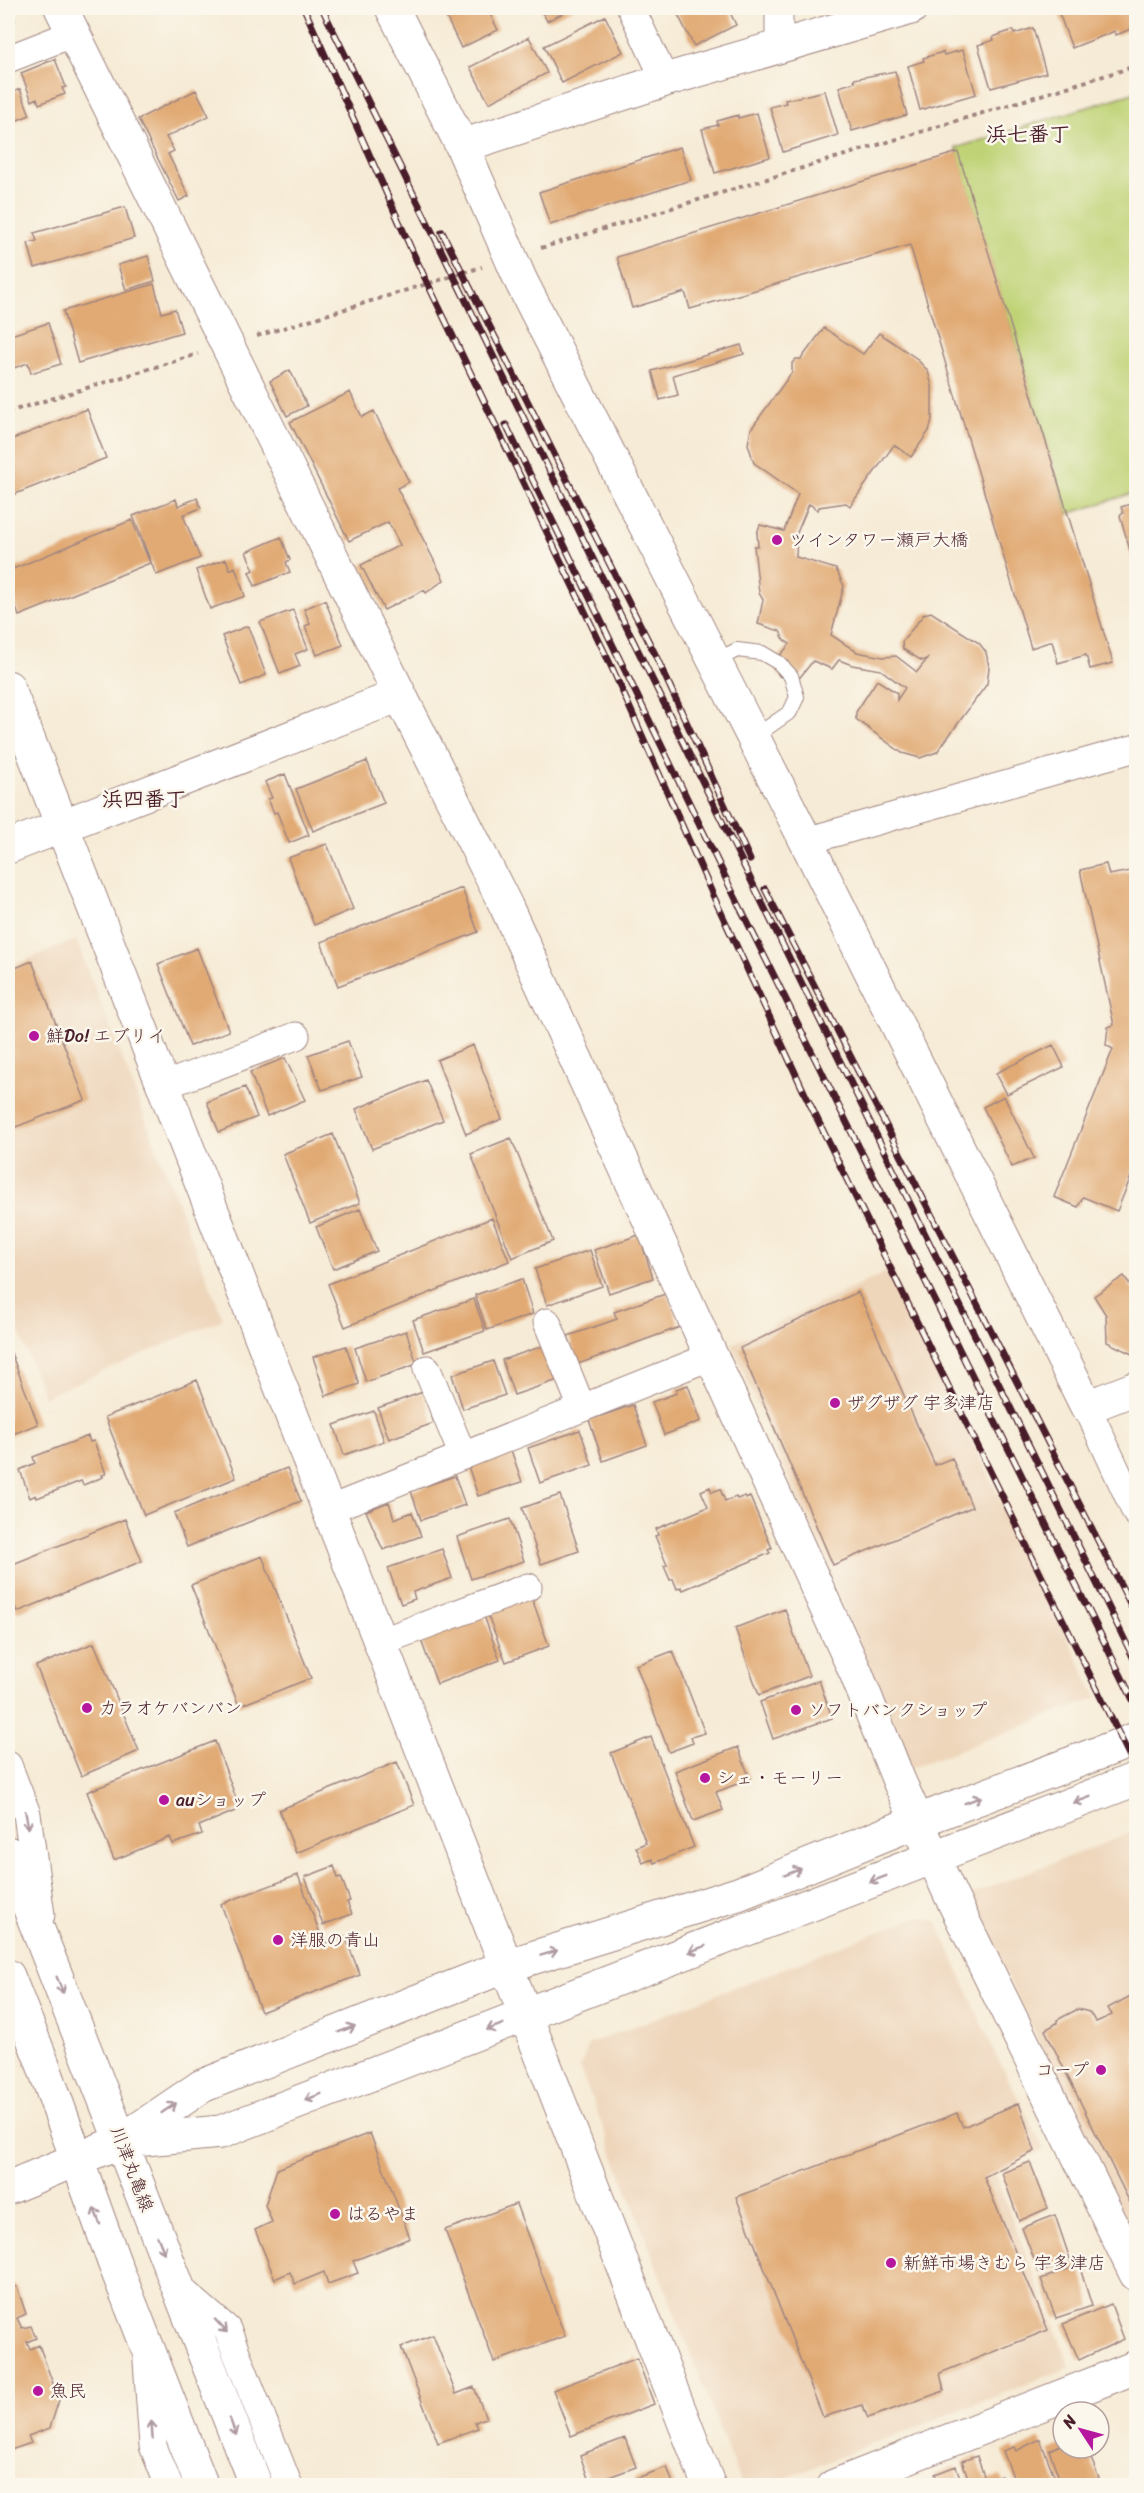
<svg xmlns="http://www.w3.org/2000/svg" width="1144" height="2493" font-family="Sriracha,'Klee One',sans-serif">
<style>
.built{fill:#eed6bb}
.green{fill:#bfd376;stroke:#847950;stroke-width:1.5}
.building{fill:#e1aa75}
.lines{fill:none;stroke-linecap:round;stroke-linejoin:round}
.lane-casing{stroke:#a08580;stroke-width:16}
.street-casing{stroke:#a08580;stroke-width:29}
.secondary-casing{stroke:#a08580;stroke-width:35}
.path{stroke:#a08580;stroke-width:4;stroke-dasharray:4.5 4.5;stroke-linecap:butt}
.lane{stroke:#fff;stroke-width:14}
.street{stroke:#fff;stroke-width:27}
.secondary{stroke:#fff;stroke-width:33}
.rail-casing{stroke:#4a1f2b;stroke-width:7}
.rail{stroke:#fbf7ec;stroke-width:4.5;stroke-dasharray:14;stroke-linecap:butt}
.oneway{stroke:#ae9aa0}
.poi-dot{fill:#b5179e;stroke:#fbf7ec;stroke-width:2}
.labels{text-anchor:middle;stroke-width:5;stroke-linejoin:round;paint-order:stroke}
.poi-label{font-size:18px;fill:#4a1f2b;stroke:#fbf7ec;text-anchor:start}
.street-label{font-size:18px;fill:#4a1f2b;stroke:#fbf7ec}
.quarter-label{font-size:21px;font-weight:bold;fill:#4a1f2b;stroke:#fbf7ec}
</style>
<rect width="100%" height="100%" fill="#fbf7ec"/>
<filter id="ink" filterUnits="userSpaceOnUse"><feTurbulence type="fractalNoise" baseFrequency=".0167" numOctaves="2"/><feDisplacementMap in="SourceGraphic" scale="12" xChannelSelector="R" yChannelSelector="G"/><feConvolveMatrix kernelMatrix="1 2 1 2 8 2 1 2 1" color-interpolation-filters="sRGB"/></filter>
<filter id="wash" filterUnits="userSpaceOnUse"><feTurbulence type="fractalNoise" baseFrequency=".008" numOctaves="4" result="noise"/><feDisplacementMap in="SourceGraphic" scale="24" xChannelSelector="R" yChannelSelector="G"/><feGaussianBlur stdDeviation="1.35" result="paint"/><feColorMatrix in="noise" values="0 0 0 0 0 0 0 0 0 0 0 0 0 0 0 0 0 1.4 0 .05"/><feComposite in="paint" operator="in"/></filter>
<g filter="url(#wash)">
<rect width="100%" height="100%" fill="#f6ebd6"/>
<!-- built -->
<path class="built" d="M76,940L223,1319L44,1397L8,1303V967Z
M889,1271L1097,1698L911,1768L732,1344Z
M1136,1831V2249L969,1895Z
M919,1916L937,1922L996,2055L1044,2149L995,2175L1070,2367L768,2485H747L740,2482L580,2068L589,2044Z"/>
<!-- green -->
<path class="green" d="M1136,92V492L1068,514L956,148Z"/>
<g id="blocks">
<!-- building -->
<path class="building" d="M8,8H10L15,21L9,24L13,34L8,36Z
M442,8H487L498,30L461,48Z
M540,8H574L547,21Z
M683,8H728L736,25L694,46L676,11Z
M1057,8H1136V27L1116,35L1115,31L1072,48Z
M605,16L623,52L562,83L544,46Z
M1033,28L1046,73L991,88L978,45L994,40L993,37L1013,30L1014,34Z
M529,37L547,73L489,103L470,67Z
M963,50L976,94L920,110L908,66L924,61L923,58L943,52L944,55Z
M55,59L66,87L62,88L65,94L39,104L37,98L32,101L21,73Z
M895,71L907,115L852,131L839,87L855,82L854,79Z
M20,89L30,115L8,124V94Z
M196,90L209,116L166,137L174,151L168,154L189,196L179,201L138,119Z
M825,91L838,135L783,152L770,107L786,103L785,100Z
M757,113L770,157L715,173L702,129L718,125L717,121L738,115V118Z
M680,147L691,180L550,225L539,192Z
M958,152L1113,663L1090,669L1086,655L1058,663L1052,641L1031,648L910,245L690,309L685,292L632,308L617,257Z
M125,207L134,238L35,268L28,243L37,241L34,233Z
M148,256L155,281L126,290L118,265Z
M154,284L162,313L175,309L182,332L78,363L63,311Z
M48,323L61,364L31,373L28,363L8,370V336Z
M824,328L863,354L879,333L916,358L928,371L932,386V420L929,431L911,457L894,445L850,506L846,503L819,507L818,510L809,504L797,533L796,557L836,569L844,586L831,635L857,652L883,657L896,656L917,672L928,658L922,661L903,649L902,642L924,614L931,612L979,643L986,652L989,667L987,684L937,752L920,758L902,753L856,719V712L877,680L897,693V700L905,688L881,670L852,665L839,660L832,669L813,661L797,681L787,680L779,676L775,668L776,660L790,644L784,640L780,631L758,624L763,600L759,593L754,546H758L757,533L760,525L784,531L798,494L754,463L748,444L751,429L792,372V363L796,359H801Z
M741,345L744,354L673,375L678,395L660,400L652,371Z
M290,370L307,406L287,416L270,381Z
M350,392L362,417L374,411L409,482L397,488L444,580L426,593L424,590L384,610L361,565L400,545L388,522L349,541L290,422Z
M87,409L106,458L8,497V441Z
M197,498L201,508L183,515L200,558L156,575L133,516L176,499L178,506Z
M1134,503L1136,511V571L1120,516L1123,513L1121,507Z
M132,520L150,563L19,616L8,586V571Z
M281,537L290,560L286,562L290,572L255,586L249,572L254,570L246,552Z
M226,559L230,570L235,567L245,596L210,609L196,570Z
M325,600L343,645L317,655L305,626L310,624L304,609Z
M293,610L308,649L295,654L300,666L280,674L260,622Z
M248,626L266,675L241,685L222,636Z
M367,761L384,803L313,831L296,789Z
M285,774L309,835L289,843L277,812L274,813L268,799L272,798L265,782Z
M327,844L353,909L314,925L288,858Z
M1106,864L1109,875L1136,870V1164L1117,1211L1083,1197L1078,1207L1054,1197L1113,1049L1106,1045L1108,1027L1114,1025L1080,870Z
M462,888L478,932L338,986L321,942Z
M197,948L229,1031L190,1046L158,964Z
M32,961L85,1100L8,1130V971Z
M348,1041L362,1077L322,1090L308,1055Z
M473,1045L502,1119L466,1134L437,1060Z
M1053,1045L1064,1067L1007,1094L996,1073Z
M285,1058L305,1100L267,1116L250,1072Z
M426,1080L443,1120L372,1149L356,1109Z
M245,1087L257,1117L219,1132L207,1102Z
M1004,1096L1034,1158L1012,1167L983,1107Z
M333,1134L360,1203L310,1223L283,1154Z
M511,1138L553,1241L512,1258L471,1154Z
M360,1209L377,1251L333,1269L316,1227Z
M492,1218L509,1261L345,1327L328,1284Z
M639,1235L653,1278L609,1293L594,1250Z
M590,1250L602,1286L547,1305L535,1269Z
M1124,1276L1136,1293V1356L1107,1342L1106,1315L1094,1296Z
M522,1279L533,1314L487,1330L475,1295Z
M858,1292L935,1465L952,1458L972,1507L833,1565L740,1348Z
M668,1293L680,1327L578,1364L568,1336L617,1319L614,1312Z
M474,1299L485,1331L424,1352L413,1320Z
M406,1331L417,1364L366,1382L355,1348Z
M8,1345L38,1424L8,1436Z
M546,1345L558,1380L514,1395L502,1360Z
M346,1346L359,1384L326,1396L313,1357Z
M493,1361L505,1395L463,1409L452,1375Z
M197,1380L236,1478L144,1515L105,1417Z
M688,1385L701,1421L664,1435L652,1402L677,1393L676,1389Z
M423,1392L434,1423L389,1439L378,1408Z
M633,1405L647,1445L603,1461L589,1420Z
M374,1411L384,1441L344,1455L334,1425Z
M580,1430L592,1465L540,1483L528,1448Z
M88,1436L90,1442L94,1441L106,1474L102,1475L103,1477L83,1485L81,1481L37,1498L36,1495L30,1498L20,1470L35,1463L33,1457Z
M511,1450L522,1482L478,1496L468,1466Z
M287,1468L301,1501L187,1547L174,1513Z
M455,1476L465,1505L421,1520L411,1491Z
M710,1487L712,1492L720,1489L725,1501L736,1497L737,1499L745,1496L746,1498L750,1497L772,1548L768,1550L770,1553L683,1590L681,1587L677,1589L673,1579L670,1580L664,1566L667,1565L655,1536L658,1535L656,1529L708,1507L701,1491Z
M560,1495L579,1551L541,1564L522,1508Z
M389,1502L394,1519L412,1512L421,1536L383,1550L366,1511Z
M125,1519L142,1561L17,1612L8,1588V1566Z
M510,1519L524,1561L471,1579L457,1537Z
M442,1549L452,1578L413,1592L415,1599L401,1604L388,1568Z
M262,1556L311,1678L239,1706L191,1585Z
M531,1596L549,1646L506,1662L487,1613Z
M785,1609L809,1676L759,1695L735,1628Z
M484,1616L500,1660L437,1684L421,1640Z
M94,1643L139,1751L81,1776L36,1666Z
M673,1651L705,1733L691,1737L693,1743L669,1752L636,1665Z
M819,1680L832,1718L773,1739L760,1702Z
M651,1737L694,1847L654,1863L652,1859L643,1863L636,1847L646,1843L611,1753Z
M215,1741L240,1809L199,1826L202,1834L173,1844L170,1837L114,1860L87,1792Z
M738,1747L750,1779L716,1792L723,1810L693,1821L675,1771Z
M397,1762L414,1805L296,1853L279,1810Z
M334,1866L338,1878L341,1877L350,1901L347,1902L352,1914L323,1925L305,1877Z
M298,1875L324,1944L345,1936L360,1975L261,2012L221,1904Z
M1136,1993V2215L1045,2030L1057,2023V2020L1078,2009L1089,2012L1096,2022L1112,2015L1108,2008Z
M1019,2103L1035,2151L984,2177L1048,2330L940,2373L944,2391L868,2418L862,2405L823,2417L736,2197L957,2113L963,2127Z
M370,2133L410,2238L353,2261L358,2273L328,2284L324,2272L295,2284L290,2272L275,2279L255,2230L272,2222L265,2205L277,2169Z
M1030,2162L1048,2208L1019,2221L1002,2173Z
M516,2204L565,2336L494,2362L445,2230Z
M1055,2215L1071,2262L1039,2272L1022,2228Z
M1079,2265L1092,2306L1056,2318L1041,2279Z
M8,2283L17,2287L26,2314L17,2318L22,2328L31,2326L36,2338L27,2342L30,2349L39,2345L59,2400L50,2428L28,2436L31,2443L8,2451Z
M1111,2304L1124,2339L1079,2360L1063,2324Z
M433,2335L456,2394L474,2387L486,2418L475,2422L478,2428L438,2443L401,2347Z
M637,2358L654,2404L571,2436L553,2390Z
M625,2438L636,2467L590,2484L580,2455Z
M1040,2439L1058,2486H1020L1018,2481L1015,2482L1003,2451L1014,2447L1016,2451Z
M1063,2444V2448H1087L1102,2486H1062L1049,2450Z
M977,2456L985,2479L1001,2476L1004,2486H971L962,2461Z
M956,2466L963,2486H939L935,2474Z
M667,2467L674,2486H636L634,2479Z"/>
</g>
</g>
<g filter="url(#ink)">
<use href="#blocks" fill-opacity="0" stroke="#a08580" stroke-width="1.5"/>
<g class="lines">
<defs>
<path id="lane" d="M715,661L737,650L762,653L779,663L791,676L797,697L790,712L754,737"/>
<path id="street" d="M631,8L665,80
M779,8V47
M8,59L74,33
M806,841L1136,748
M163,1086L296,1036
M547,1322L582,1408
M427,1369L463,1456
M1087,1407L1136,1513
M328,1510L712,1356
M380,1642L528,1587
M8,1765L27,1814L41,1915
M178,2287L227,2329L289,2486
M147,2361L153,2446L169,2486"/>
<path id="secondary" d="M61,8L400,695L506,906L856,1673L899,1781L950,1894L1136,2274
M392,8L462,146L521,281L806,841L1087,1407L1136,1388
M462,146L665,80L911,8
M8,687L709,2486
M8,847L400,695
M8,1853L256,2486
M8,1976L41,2059L114,2262L202,2486
M124,2141L221,2132L1136,1779
M8,2188L121,2141L202,2086L506,1966L738,1894L918,1821L1136,1739
M834,2486L1136,2367"/>
</defs>
<!-- lane casing -->
<use href="#lane" class="lane-casing"/>
<!-- street casing -->
<use href="#street" class="street-casing"/>
<!-- secondary casing -->
<use href="#secondary" class="secondary-casing"/>
<!-- path -->
<path class="path" d="M541,248L1136,66
M257,336L482,267
M8,412L198,354"/>
<!-- lane -->
<use href="#lane" class="lane"/>
<!-- street -->
<use href="#street" class="street"/>
<!-- secondary -->
<use href="#secondary" class="secondary"/>
<defs>
<path id="rail" d="M304,8L413,253L613,670L712,893L805,1094L1136,1769
M322,8L1136,1663
M442,232L654,652L750,860
M506,425L730,887L1136,1706
M765,889L1136,1615"/>
</defs>
<!-- rail casing -->
<use href="#rail" class="rail-casing"/>
<!-- rail -->
<use href="#rail" class="rail"/>
</g>
<!-- one-way arrows -->
<defs><path id="oneway-shaft" d="M-6 0H5M1.5-3L5.5 0L1.5 3" fill="none" stroke-width="1.6" stroke-linecap="round" stroke-linejoin="round" transform="scale(1.5)"/></defs>
<g class="oneway">
<use href="#oneway-shaft" transform="translate(973 1800) rotate(-21)"/>
<use href="#oneway-shaft" transform="translate(1082 1800) rotate(159)"/>
<use href="#oneway-shaft" transform="translate(27 1820) rotate(79)"/>
<use href="#oneway-shaft" transform="translate(793 1872) rotate(-22)"/>
<use href="#oneway-shaft" transform="translate(878 1879) rotate(159)"/>
<use href="#oneway-shaft" transform="translate(697 1949) rotate(159)"/>
<use href="#oneway-shaft" transform="translate(549 1953) rotate(-17)"/>
<use href="#oneway-shaft" transform="translate(60 1985) rotate(68)"/>
<use href="#oneway-shaft" transform="translate(495 2027) rotate(159)"/>
<use href="#oneway-shaft" transform="translate(347 2029) rotate(-21)"/>
<use href="#oneway-shaft" transform="translate(313 2097) rotate(159)"/>
<use href="#oneway-shaft" transform="translate(169 2108) rotate(-34)"/>
<use href="#oneway-shaft" transform="translate(97 2216) rotate(-110)"/>
<use href="#oneway-shaft" transform="translate(161 2245) rotate(68)"/>
<use href="#oneway-shaft" transform="translate(221 2326) rotate(47)"/>
<use href="#oneway-shaft" transform="translate(233 2427) rotate(69)"/>
<use href="#oneway-shaft" transform="translate(152 2430) rotate(-94)"/>
</g>
</g>
<!-- markers -->
<g class="poi-dot">
<circle cx="777" cy="540" r="6"/>
<circle cx="34" cy="1036" r="6"/>
<circle cx="835" cy="1403" r="6"/>
<circle cx="87" cy="1708" r="6"/>
<circle cx="796" cy="1710" r="6"/>
<circle cx="705" cy="1778" r="6"/>
<circle cx="164" cy="1800" r="6"/>
<circle cx="278" cy="1940" r="6"/>
<circle cx="1101" cy="2070" r="6"/>
<circle cx="335" cy="2214" r="6"/>
<circle cx="891" cy="2263" r="6"/>
<circle cx="38" cy="2391" r="6"/>
</g>
<g class="labels">
<!-- poi labels -->
<g class="poi-label">
<text x="789" y="546">ツインタワー瀬戸大橋</text>
<text x="46" y="1042">鮮Do! エブリイ</text>
<text x="847" y="1409">ザグザグ 宇多津店</text>
<text x="99" y="1714">カラオケバンバン</text>
<text x="808" y="1716">ソフトバンクショップ</text>
<text x="717" y="1784">シェ・モーリー</text>
<text x="176" y="1806">auショップ</text>
<text x="290" y="1946">洋服の青山</text>
<text x="1089" y="2076" text-anchor="end">コープ</text>
<text x="347" y="2220">はるやま</text>
<text x="903" y="2269">新鮮市場きむら 宇多津店</text>
<text x="50" y="2397">魚民</text>
</g>
<!-- street labels -->
<g class="street-label">
<text transform="translate(132 2169) rotate(69)" y="6">川津丸亀線</text>
</g>
<!-- quarter labels -->
<g class="quarter-label">
<text x="1028" y="141">浜七番丁</text>
<text x="144" y="806">浜四番丁</text>
</g>
</g>
<!-- margin -->
<rect width="1144" height="2493" fill="none" stroke="#fbf7ec" stroke-width="30"/>
<!-- north arrow -->
<g transform="translate(1081 2430) rotate(306)"><circle r="28" fill="#fbf7ec" stroke="#b4a19f" stroke-width="1.5"/>
<path d="M0-4.5L10 22L0 15L-10 22Z" fill="#b5179e"/>
<text y="-9" font-size="16" font-weight="bold" text-anchor="middle" fill="#4a1f2b">N</text>
</g>
</svg>
